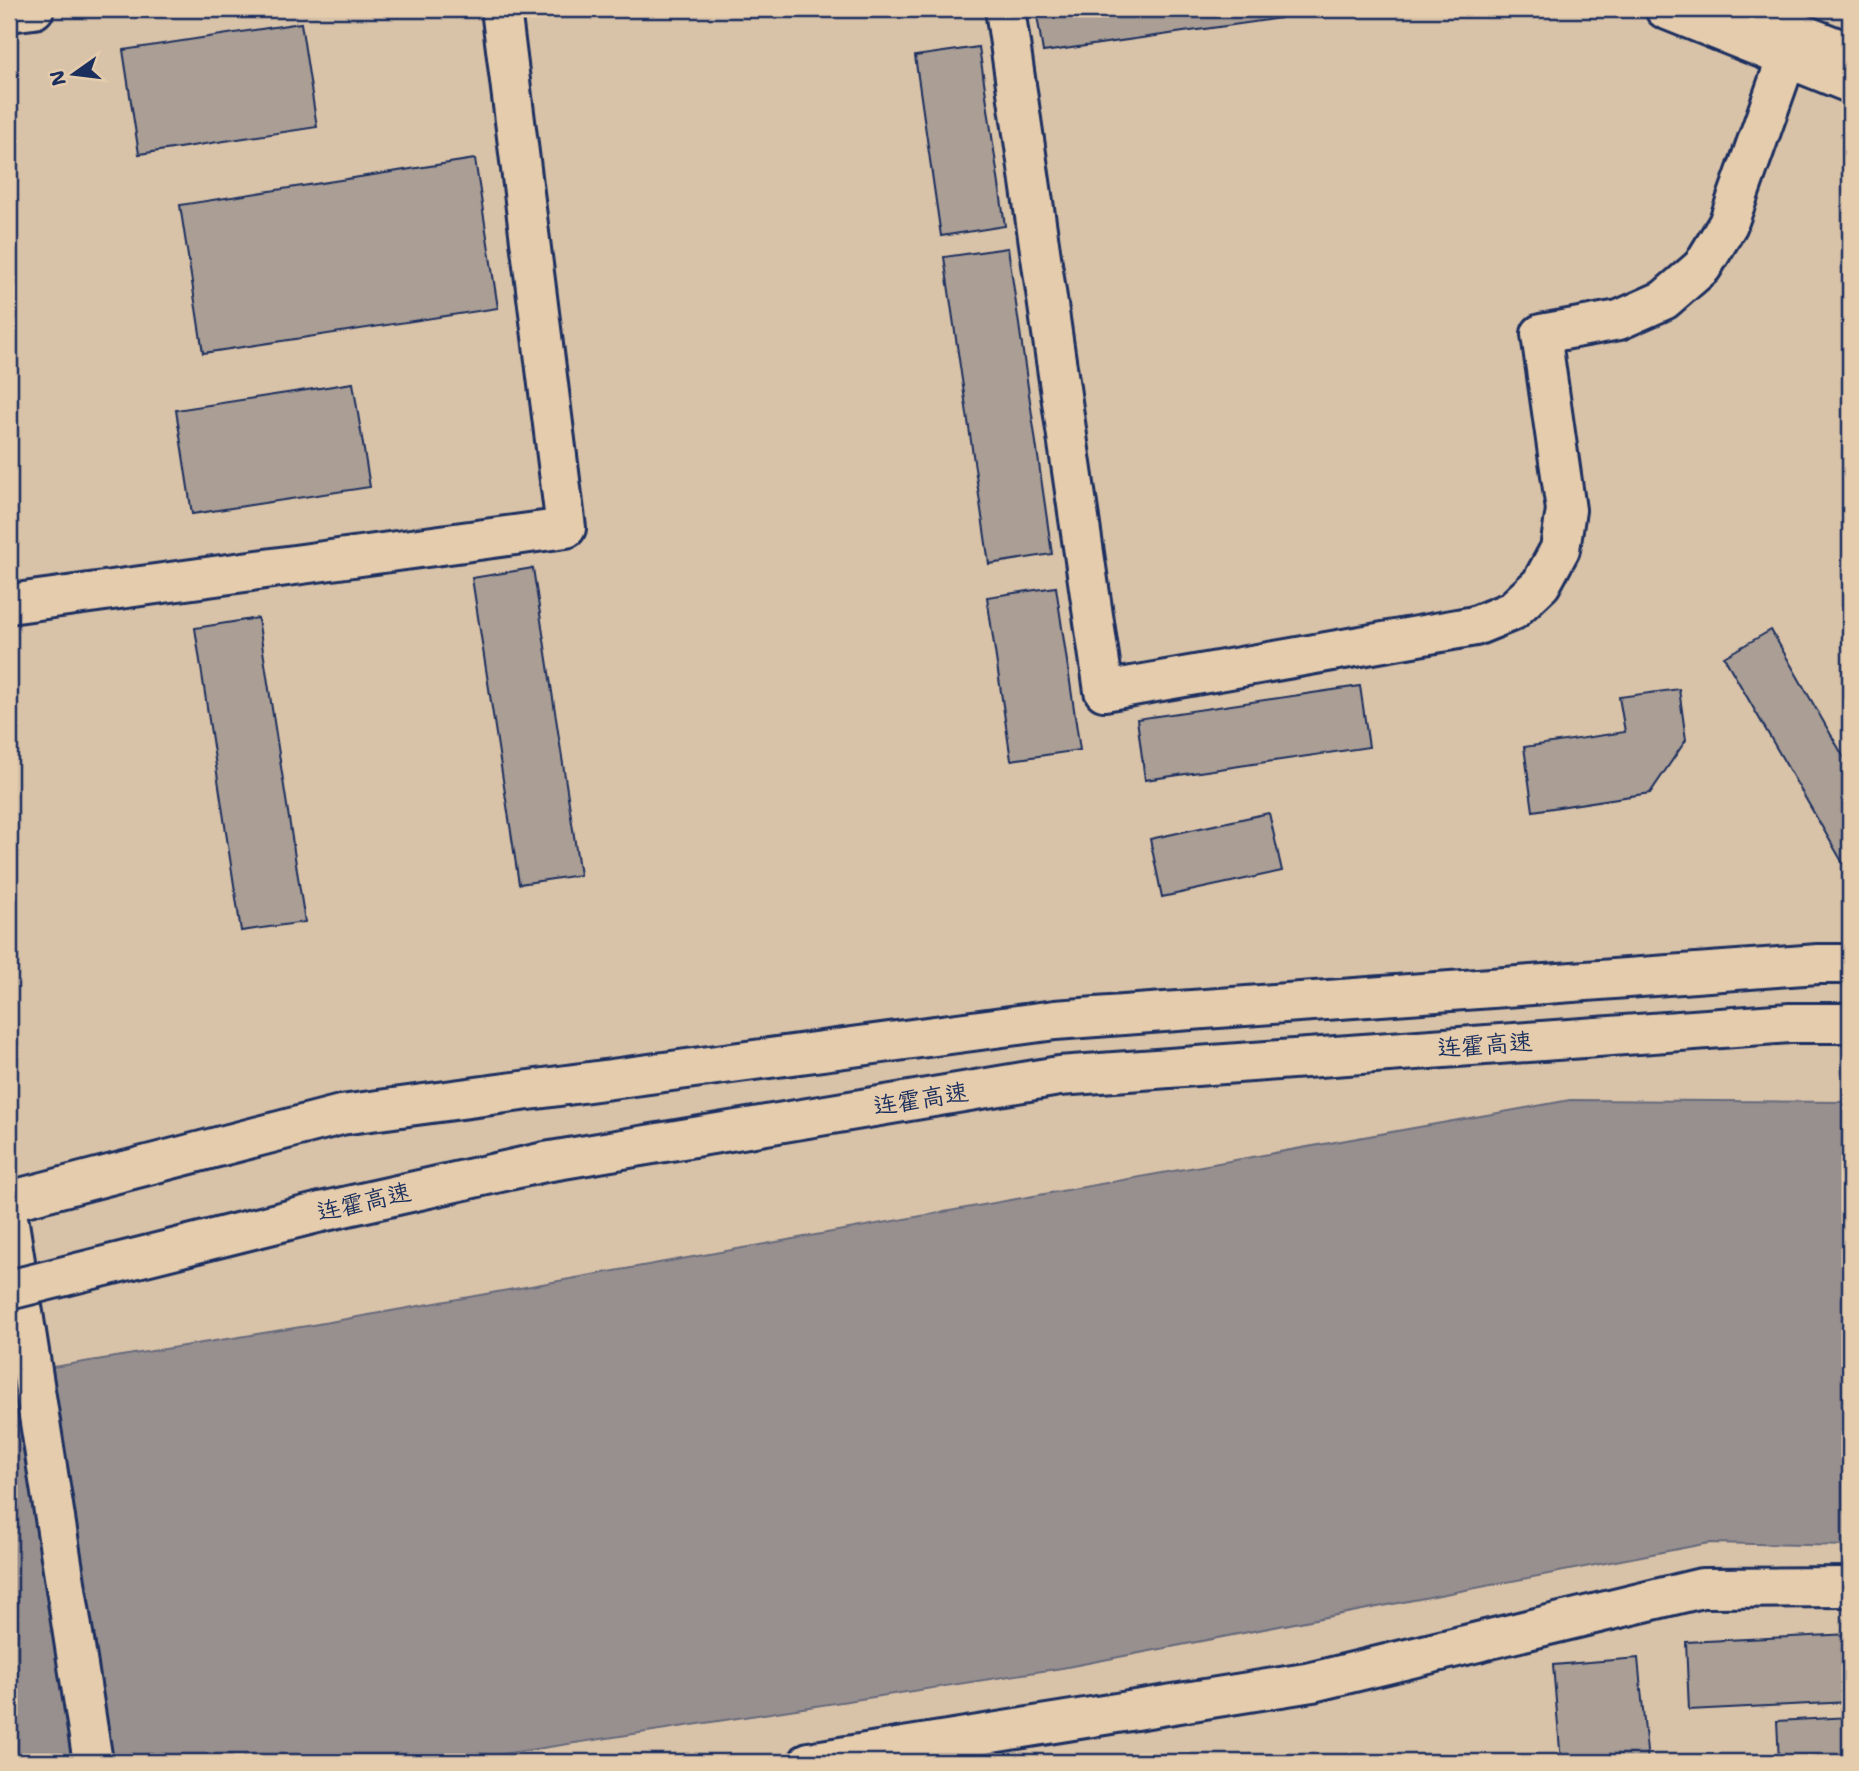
<svg xmlns="http://www.w3.org/2000/svg" width="1859" height="1771" font-family="'Shantell Sans','LXGW WenKai TC',sans-serif">
<style>
.water{fill:#98908f;stroke:#66697b;stroke-width:2}
.building{fill:#aa9e95;stroke:#1b2f5e;stroke-width:2}
.lines{fill:none;stroke-linecap:round;stroke-linejoin:round}
.minor-casing{stroke:#1b2f5e;stroke-width:44}
.highway-casing{stroke:#1b2f5e;stroke-width:44}
.minor{stroke:#e5ccad;stroke-width:38}
.highway{stroke:#e5ccad;stroke-width:38}
.highway-bridge-casing{stroke:#1b2f5e;stroke-width:44;stroke-linecap:butt}
.highway-bridge{stroke:#e5ccad;stroke-width:38}
.labels{text-anchor:middle;stroke-width:7;stroke-linejoin:round;paint-order:stroke}
.street-label{font-size:24px;fill:#1b2f5e;stroke:#e5ccad}
</style>
<rect width="100%" height="100%" fill="#d9c3a8"/>
<filter id="ink" filterUnits="userSpaceOnUse"><feTurbulence type="fractalNoise" baseFrequency=".0143" numOctaves="2"/><feDisplacementMap in="SourceGraphic" scale="14" xChannelSelector="R" yChannelSelector="G"/><feConvolveMatrix kernelMatrix="1 2 1 2 8 2 1 2 1" color-interpolation-filters="sRGB"/></filter>
<g filter="url(#ink)">
<!-- water -->
<path class="water" d="M1570,1100L1850,1102V1546L1709,1543L1062,1668L452,1762H9V1374L307,1326Z"/>
<!-- building -->
<path class="building" d="M1036,9H1279L1281,18L1043,52Z
M301,23L317,127L139,154L123,50Z
M979,47L1005,226L941,236L915,56Z
M475,159L498,308L203,353L180,205Z
M1008,248L1052,554L989,564L944,257Z
M353,383L370,487L192,514L176,410Z
M533,568L580,875L519,884L472,578Z
M1056,587L1080,750L1011,760L987,597Z
M258,618L305,922L241,931L195,628Z
M1771,630L1850,768V871L1848,872L1724,657Z
M1360,686L1369,747L1145,780L1137,719Z
M1679,689L1686,740L1650,793L1533,811L1524,747L1625,732L1619,697Z
M1269,813L1282,871L1162,897L1150,839Z
M1850,1634V1702L1689,1710L1686,1642Z
M1638,1658L1648,1762H1561L1553,1665Z
M1850,1717V1762H1779L1777,1721Z"/>
<g class="lines">
<defs>
<path id="minor" d="M1005,9L1104,691L1475,626L1512,611L1541,584L1560,549L1566,510L1541,334L1619,320L1664,300L1702,267L1728,224L1787,57
M9,12L34,9
M9,604L566,528L501,9
M9,1223L93,1762
M809,1762L1312,1682L1702,1588L1850,1587"/>
<path id="highway" d="M1665,9L1850,83
M1738,9L1850,53
M9,1201L341,1115L1055,1020L1818,964H1850
M321,1212L545,1162L1059,1076L1790,1023H1850"/>
</defs>
<!-- minor casing -->
<use href="#minor" class="minor-casing"/>
<!-- highway casing -->
<use href="#highway" class="highway-casing"/>
<!-- minor -->
<use href="#minor" class="minor"/>
<!-- highway -->
<use href="#highway" class="highway"/>
<defs>
<path id="highway-bridge" d="M9,1290L321,1212"/>
</defs>
<!-- highway-bridge casing -->
<use href="#highway-bridge" class="highway-bridge-casing"/>
<!-- highway-bridge -->
<use href="#highway-bridge" class="highway-bridge"/>
</g>
</g>
<g class="labels">
<!-- street labels -->
<g class="street-label">
<text transform="translate(1485 1045) rotate(-4)" y="8">连霍高速</text>
<text transform="translate(921 1099) rotate(-9)" y="8">连霍高速</text>
<text transform="translate(364 1202) rotate(-13)" y="8">连霍高速</text>
</g>
</g>
<!-- margin -->
<rect width="1859" height="1771" fill="none" stroke="#e5ccad" stroke-width="35"/>
<rect x="18" y="18" width="1824" height="1736" fill="none" stroke="#1b2f5e" stroke-width="2.5" filter="url(#ink)"/>
<!-- north arrow -->
<g transform="translate(74 74) rotate(256)" stroke="#e5ccad" stroke-width="5" paint-order="stroke">
<path d="M0-5L12 26L0 18L-12 26Z" fill="#1b2f5e"/>
<text y="-10" font-size="19" font-weight="bold" text-anchor="middle" fill="#1b2f5e">N</text>
</g>
</svg>
